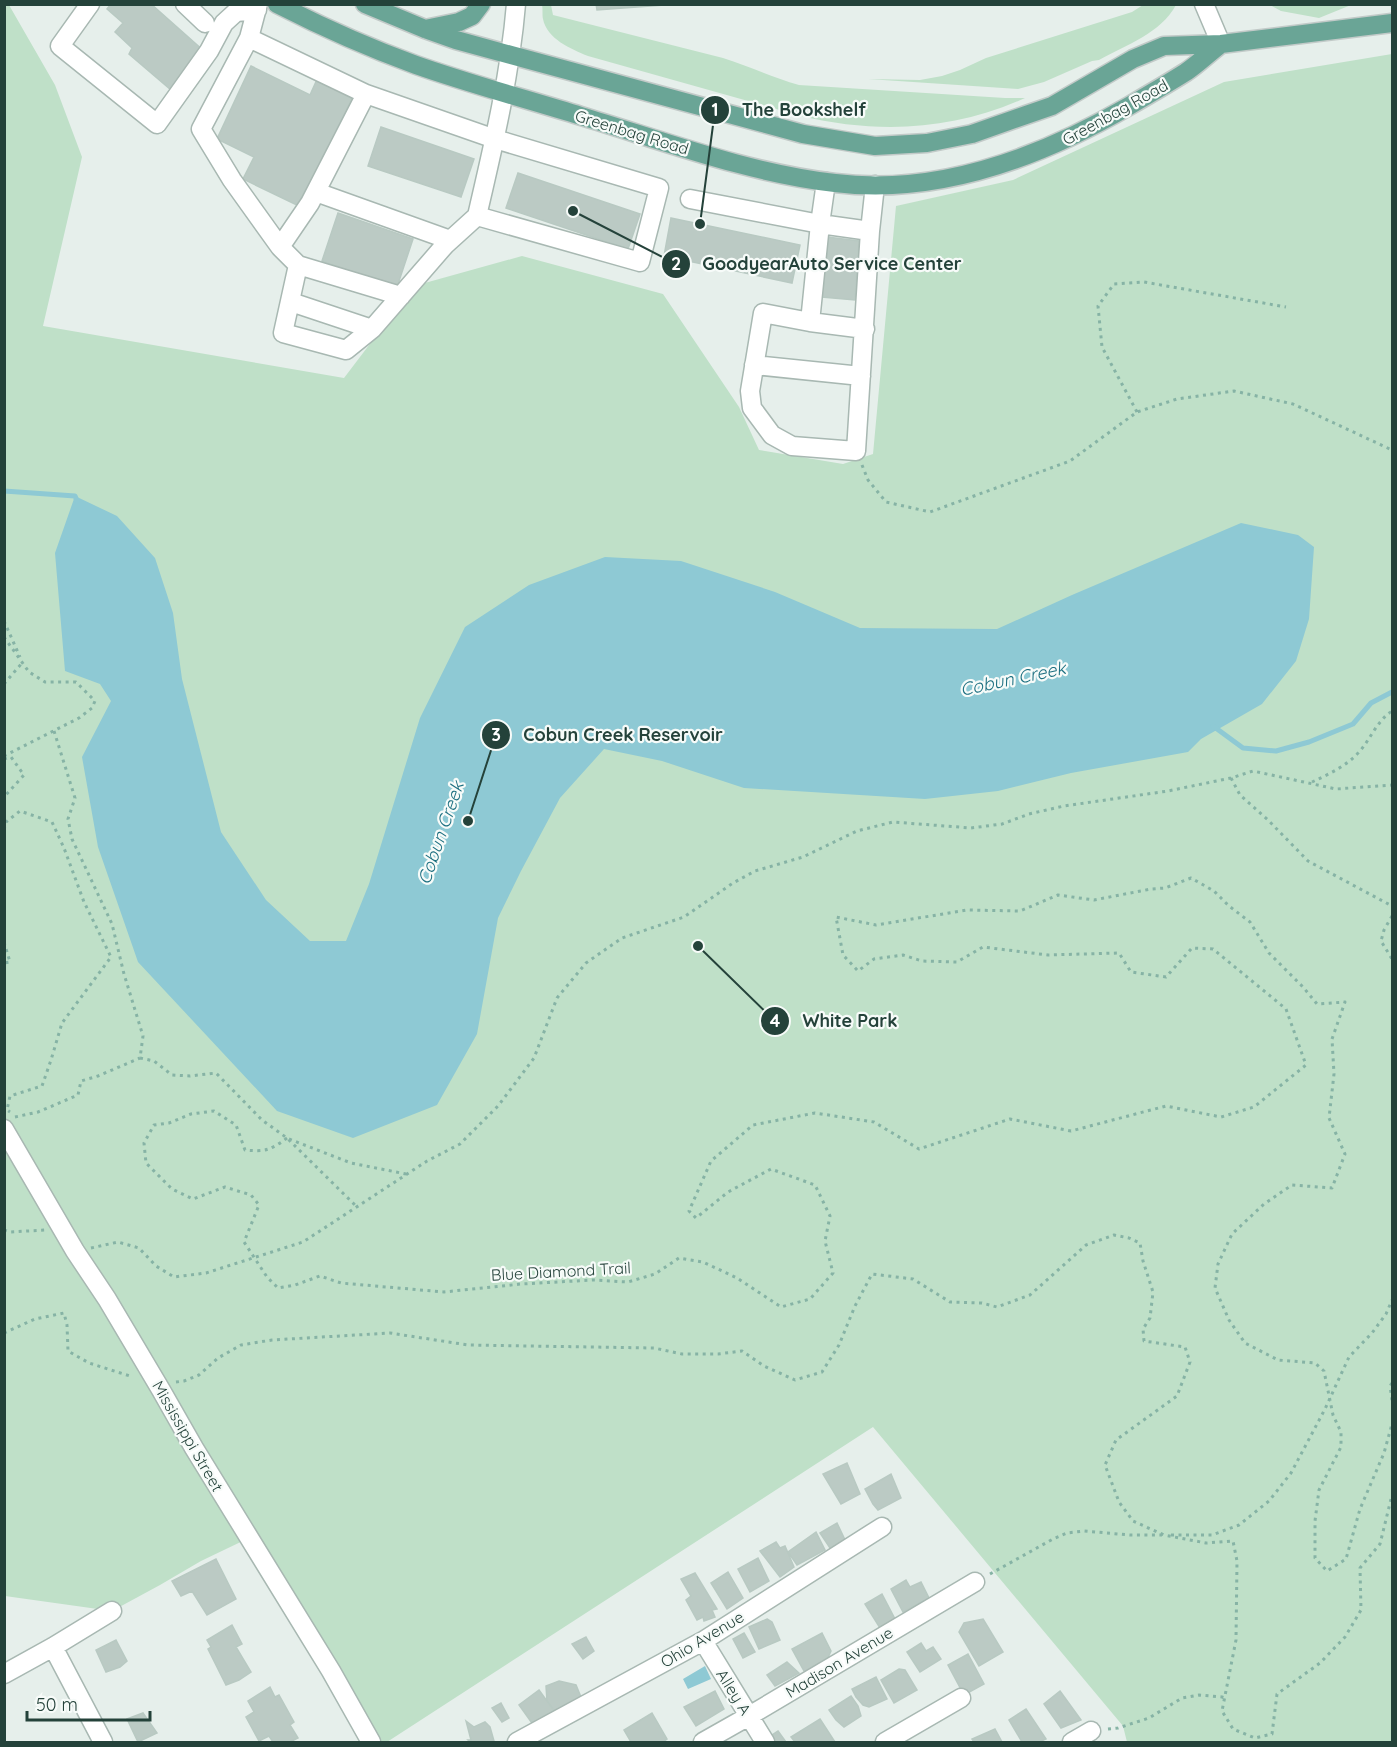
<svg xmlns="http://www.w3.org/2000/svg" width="1397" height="1747" font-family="Quicksand,sans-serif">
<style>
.green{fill:#bfe0c8}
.water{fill:#8ec9d4}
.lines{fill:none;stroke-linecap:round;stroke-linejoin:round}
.stream{stroke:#8ec9d4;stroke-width:5}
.building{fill:#bbcac4;stroke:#b8c9c2;stroke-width:1.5}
.minor-casing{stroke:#a8b8b2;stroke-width:21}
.major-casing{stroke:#c2cac8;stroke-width:21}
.path{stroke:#86b3a5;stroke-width:3;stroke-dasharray:3 4.5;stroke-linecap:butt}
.minor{stroke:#fff;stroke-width:18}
.major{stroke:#6aa596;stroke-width:18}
.labels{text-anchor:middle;stroke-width:4.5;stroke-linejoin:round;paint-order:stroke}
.street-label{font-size:16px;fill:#24423a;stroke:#f7fbf9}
.water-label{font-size:18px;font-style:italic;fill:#1c6f80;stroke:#f7fbf9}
.leader{fill:none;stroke:#24423a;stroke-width:2}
.callout-dot{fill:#24423a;stroke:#f7fbf9;stroke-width:2}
.mark-label{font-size:18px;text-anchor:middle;font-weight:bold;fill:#fff}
.callout-label{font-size:18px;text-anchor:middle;font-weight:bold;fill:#24423a;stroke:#f7fbf9;stroke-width:4.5;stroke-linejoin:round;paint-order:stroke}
</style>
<rect width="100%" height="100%" fill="#e6efeb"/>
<!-- green -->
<path class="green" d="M5,5H9L55,85L82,157L43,326L344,378L414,286L522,256L663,294L739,407L759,450L843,464L873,454L896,206L1013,180L1224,82L1392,54V1742H1127L1123,1726L873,1427L387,1742H371L249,1538L201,1561L160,1585L112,1611L5,1596Z
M542,5H551L553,15L723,58C749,66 773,78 799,85L1005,98H1025C953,131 877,134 801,116L588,56C571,49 547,39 543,19C542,15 543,9 542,5Z
M1143,5H1176C1161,33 1126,45 1099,60L1092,61L1044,82L1018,89L868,79L920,80L942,76L960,70L986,58L1132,12Z
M1270,5H1351L1319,18L1281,11Z"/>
<!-- water -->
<path class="water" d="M75,496L117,516L155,558L173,613L182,679L221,832L266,900L310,941H346L369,884L420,718L465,627L529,585L605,557L681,561L775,592L860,628L997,629L1072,595L1241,523L1298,535L1314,547L1309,619L1296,661L1262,704L1201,739L1188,752L1071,773L998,791L925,799L744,788L662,761L604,749L560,798L521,871L498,918L477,1034L437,1105L353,1138L277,1111L138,962L98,847L82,757L111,701L100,684L65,671L55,553Z
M705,1666L711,1679L688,1689L683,1679Z"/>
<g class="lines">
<!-- stream -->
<path class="stream" d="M4,491L75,496L77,501
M1213,726L1243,748L1276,751L1309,742L1353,724L1371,703L1392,692"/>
</g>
<!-- building -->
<path class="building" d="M111,4H151L204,51L171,90L129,54L132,48L115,32L123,23L107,9Z
M596,4H678L597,10Z
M251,66L310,95L319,75L355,92L301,207L243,179L254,157L217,139Z
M381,127L474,159L461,197L368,166Z
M518,173L640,214L628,249L506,208Z
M338,213L413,239L397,287L322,261Z
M671,218L800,245L792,283L664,256Z
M827,237L859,241L855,300L822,297Z
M847,1463L860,1494L841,1504L823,1474Z
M891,1474L901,1498L878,1510L873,1504L865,1489Z
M837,1523L846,1542L832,1551L820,1533Z
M816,1532L825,1550L797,1565L788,1552Z
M776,1542L780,1548L785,1546L794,1567L780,1577L760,1551Z
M758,1558L769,1581L750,1592L738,1569Z
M216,1559L236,1599L207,1615L192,1591L181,1596L172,1581Z
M728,1572L743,1598L727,1609L711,1583Z
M695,1573L717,1609L712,1610L715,1617L704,1621L703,1617L697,1620L686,1600L691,1596L681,1579Z
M906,1580L910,1587L921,1582L929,1598L903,1612L891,1589Z
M882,1594L895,1619L880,1628L865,1604Z
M767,1619L772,1622L780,1640L759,1649L749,1627Z
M983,1619L1003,1652L979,1666L959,1632L964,1623Z
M232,1625L242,1644L236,1647L251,1672L239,1680L226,1685L208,1649L211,1647L207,1640Z
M744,1633L755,1652L743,1658L733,1639Z
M822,1633L831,1651L826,1662L812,1670L804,1671L792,1649Z
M586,1637L594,1651L583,1659L572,1644Z
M116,1640L127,1661L120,1667L106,1672L96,1650Z
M921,1643L926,1651L933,1647L941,1659L920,1672L907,1652Z
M968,1654L984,1684L964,1695L948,1665Z
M787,1662L799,1673L775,1686L767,1675Z
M899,1669L905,1670L917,1690L894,1703L881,1680Z
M876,1677L887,1699L869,1707L863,1705L856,1697L852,1689Z
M559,1681L576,1685L583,1702L554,1710L547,1701L546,1686Z
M270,1687L275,1697L279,1695L294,1722L290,1725L298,1738L290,1742H273L269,1736L259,1741L246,1717L254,1712L248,1701Z
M539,1690L555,1712L538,1725L532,1723L519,1705Z
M715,1691L724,1709L696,1726L684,1707Z
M1060,1691L1081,1720L1061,1728L1044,1704Z
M851,1696L858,1706L861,1716L844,1727L836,1720L829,1710Z
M501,1703L509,1718L502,1722L492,1708Z
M1026,1709L1046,1739L1039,1742H1022L1009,1720Z
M143,1713L157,1733L138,1742L127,1719Z
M652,1713L667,1739L663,1742H631L624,1730Z
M820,1719L835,1742H795L791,1737Z
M466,1721L474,1727L485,1722L490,1727L494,1741L491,1742H470L468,1740H471Z
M995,1729L1002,1742H974L972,1739Z
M778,1731L786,1742H764L763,1741Z"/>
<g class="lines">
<defs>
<path id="minor" d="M90,4L60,46L157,124L209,51L224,23L236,12L257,10
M185,4L205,23
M258,4L249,38L366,94L495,139L659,188L640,262L477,216C493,147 510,76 516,4
M1204,4L1221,44
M249,38L201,129L232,180L280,247
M366,94L310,203L280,247L298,265L283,333L346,350L372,329L445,245L477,216
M826,182L820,224L870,231L875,185
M316,192L450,240
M690,199L820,224L810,322
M298,265L401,296
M291,302L372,329
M865,329L810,322L763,313L750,391L752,408L772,435L792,446L856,451L870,231
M754,365L861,376
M4,1129L75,1251L107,1299L161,1390L194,1448L331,1671L371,1742
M703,1641L765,1742
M53,1647L103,1742
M4,1674L53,1647L112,1611
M517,1742L703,1641L882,1527
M703,1742L749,1716L975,1582
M885,1742L961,1698
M1072,1742L1091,1731"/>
<path id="major" d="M277,4C322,27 369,48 416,65C470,84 526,99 581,116C664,141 748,173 835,183C939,196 1041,157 1129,106C1148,95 1167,84 1186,72C1198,64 1209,53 1221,44
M365,4L425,29L456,40L511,55L803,134L875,146L927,143L972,134L1026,115L1052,106L1133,59L1164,46L1221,44L1392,23
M425,29L459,22L472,16L481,4"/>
</defs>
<!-- minor casing -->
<use href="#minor" class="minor-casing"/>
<!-- major casing -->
<use href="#major" class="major-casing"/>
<!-- path -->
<path class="path" d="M1137,412L1102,347L1098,306L1114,284L1144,282L1286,307
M862,465L868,480L886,502L930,512L1070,461L1137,412L1177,399L1234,391L1293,404L1392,450
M4,621L20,657
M4,637L29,672L45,682H76L95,701L92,708L79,718L4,756
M4,684L22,663
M54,731L75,798L68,819L72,839L112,924L124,974L143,1036L140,1058
M4,759L11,757L24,775L4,797
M1231,778L1240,795L1268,820L1308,861L1392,906
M1312,782C1329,774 1347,766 1360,751C1371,738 1377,721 1392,711
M4,830L6,822L20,811L52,822L64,848L84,902L111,957L62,1023L51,1060L42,1086L10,1096L7,1110L10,1112
M1392,916L1384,930L1381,941L1392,959
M4,942L10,962L4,963
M140,1058L154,1061L172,1075L190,1076L216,1073L262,1120L287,1138L357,1207
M15,1117L38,1112L78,1095L81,1081L98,1076L140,1058
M287,1138C271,1150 265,1152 245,1150L236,1125L214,1111L191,1114L169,1123L154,1125L144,1143L146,1163L172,1189L193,1199L225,1187L251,1195L259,1205L244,1242L267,1277L278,1288L295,1285L320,1276L341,1283L444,1292L521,1284L593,1280L628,1282L655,1274L679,1258L703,1262L737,1278L781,1307L810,1299L833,1273L825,1241L830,1216L815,1185L771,1169L728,1192L696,1218L689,1211L711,1161L753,1125L815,1113L874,1122L919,1149L1010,1119L1071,1131L1166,1106L1221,1117L1254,1107L1306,1065L1286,1009L1213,949L1192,948L1166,977L1131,972L1119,953L1048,955L983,947L957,962L922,961L903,955L874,959L858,971L843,955L836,917L876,925L967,910L1020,911L1058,895L1094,900L1151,889L1165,888L1191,878L1214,891L1229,906L1250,922L1269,953L1303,987L1317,1004L1345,1002L1332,1039L1334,1074L1329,1118L1345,1154L1332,1188L1292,1185L1264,1204L1232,1234L1218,1264L1215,1288L1229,1320L1245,1343L1278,1360L1315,1363L1324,1371L1333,1415L1341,1432V1447L1319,1490L1315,1521V1558L1327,1571L1346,1559L1360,1509L1384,1453L1392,1424
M289,1139L351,1163L406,1174
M4,1230L10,1232L45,1230
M91,1248L118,1242L139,1248L156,1266L174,1277L206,1273L303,1242L427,1161L460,1144L498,1106L534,1058L557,998L586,963L622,938L684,917L733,883L755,871L803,857L857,831L893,822L971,828L1002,824L1029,814L1064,806L1168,791L1231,778L1253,771L1336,789L1392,785
M4,1333L35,1319L64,1313L67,1325L68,1351L89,1363L133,1377
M176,1382L184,1381L199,1375L218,1358L241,1345L272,1340L390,1333L468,1345L654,1348L682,1354H718L742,1351L764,1366L795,1380L822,1372L839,1345L855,1306L872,1274L913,1279L950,1302L982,1303L997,1307L1030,1295L1086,1245L1114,1235L1129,1238L1140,1243L1143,1261L1153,1292L1150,1318L1143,1329L1144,1341L1185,1347L1190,1362L1177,1396L1116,1440L1105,1465L1119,1502L1133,1521L1164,1535L1206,1543L1233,1541L1237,1561L1236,1640L1222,1711L1233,1729L1255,1738L1272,1734L1277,1694L1320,1663L1345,1637L1361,1610L1360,1568L1380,1544L1392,1495
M1392,1383L1390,1386L1392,1400
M1171,1535H1212L1239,1525L1269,1501L1291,1473L1325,1409L1349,1357L1372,1333L1386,1314L1392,1300
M990,1574L1053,1539L1067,1533L1084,1531L1130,1535H1162
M1108,1729L1118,1728L1149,1718L1182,1698L1199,1695L1222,1697L1225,1698"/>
<!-- minor -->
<use href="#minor" class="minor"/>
<!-- major -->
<use href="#major" class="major"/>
</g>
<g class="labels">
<!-- street labels -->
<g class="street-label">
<text transform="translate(1115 112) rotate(-29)" y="6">Greenbag Road</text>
<text transform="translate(632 132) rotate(17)" y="6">Greenbag Road</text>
<text transform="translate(561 1271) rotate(-3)" y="6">Blue Diamond Trail</text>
<text transform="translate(188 1436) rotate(60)" y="6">Mississippi Street</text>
<text transform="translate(702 1639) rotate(-31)" y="6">Ohio Avenue</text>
<text transform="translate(839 1662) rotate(-31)" y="6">Madison Avenue</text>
<text transform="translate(734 1692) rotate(58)" y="6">Alley A</text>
</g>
<!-- water labels -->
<g class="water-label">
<text transform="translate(1013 679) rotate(-12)" y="6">Cobun Creek</text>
<text transform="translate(441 833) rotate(-71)" y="6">Cobun Creek</text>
</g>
</g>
<!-- callouts -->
<path class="leader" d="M700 224L715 110M573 211L676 264M468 821L496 735M698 946L775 1021"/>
<g class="callout-dot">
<circle cx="700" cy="224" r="6"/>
<circle cx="573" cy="211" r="6"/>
<circle cx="468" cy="821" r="6"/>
<circle cx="698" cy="946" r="6"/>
<circle cx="715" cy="110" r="15"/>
<circle cx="676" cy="264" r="15"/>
<circle cx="496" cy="735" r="15"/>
<circle cx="775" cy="1021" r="15"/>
</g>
<g class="mark-label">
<text x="715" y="116">1</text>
<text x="676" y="270">2</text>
<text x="496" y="741">3</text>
<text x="775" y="1027">4</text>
</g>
<g class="callout-label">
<text x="804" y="116">The Bookshelf</text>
<text x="832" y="270">GoodyearAuto Service Center</text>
<text x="623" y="741">Cobun Creek Reservoir</text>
<text x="850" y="1027">White Park</text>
</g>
<!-- border -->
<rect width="1397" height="1747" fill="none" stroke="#24423a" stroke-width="12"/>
<!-- scale -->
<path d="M27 1711v9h123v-9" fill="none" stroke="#24423a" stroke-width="3"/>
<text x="36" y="1711" font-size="18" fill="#24423a" stroke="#f7fbf9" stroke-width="4.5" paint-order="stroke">50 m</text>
</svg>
